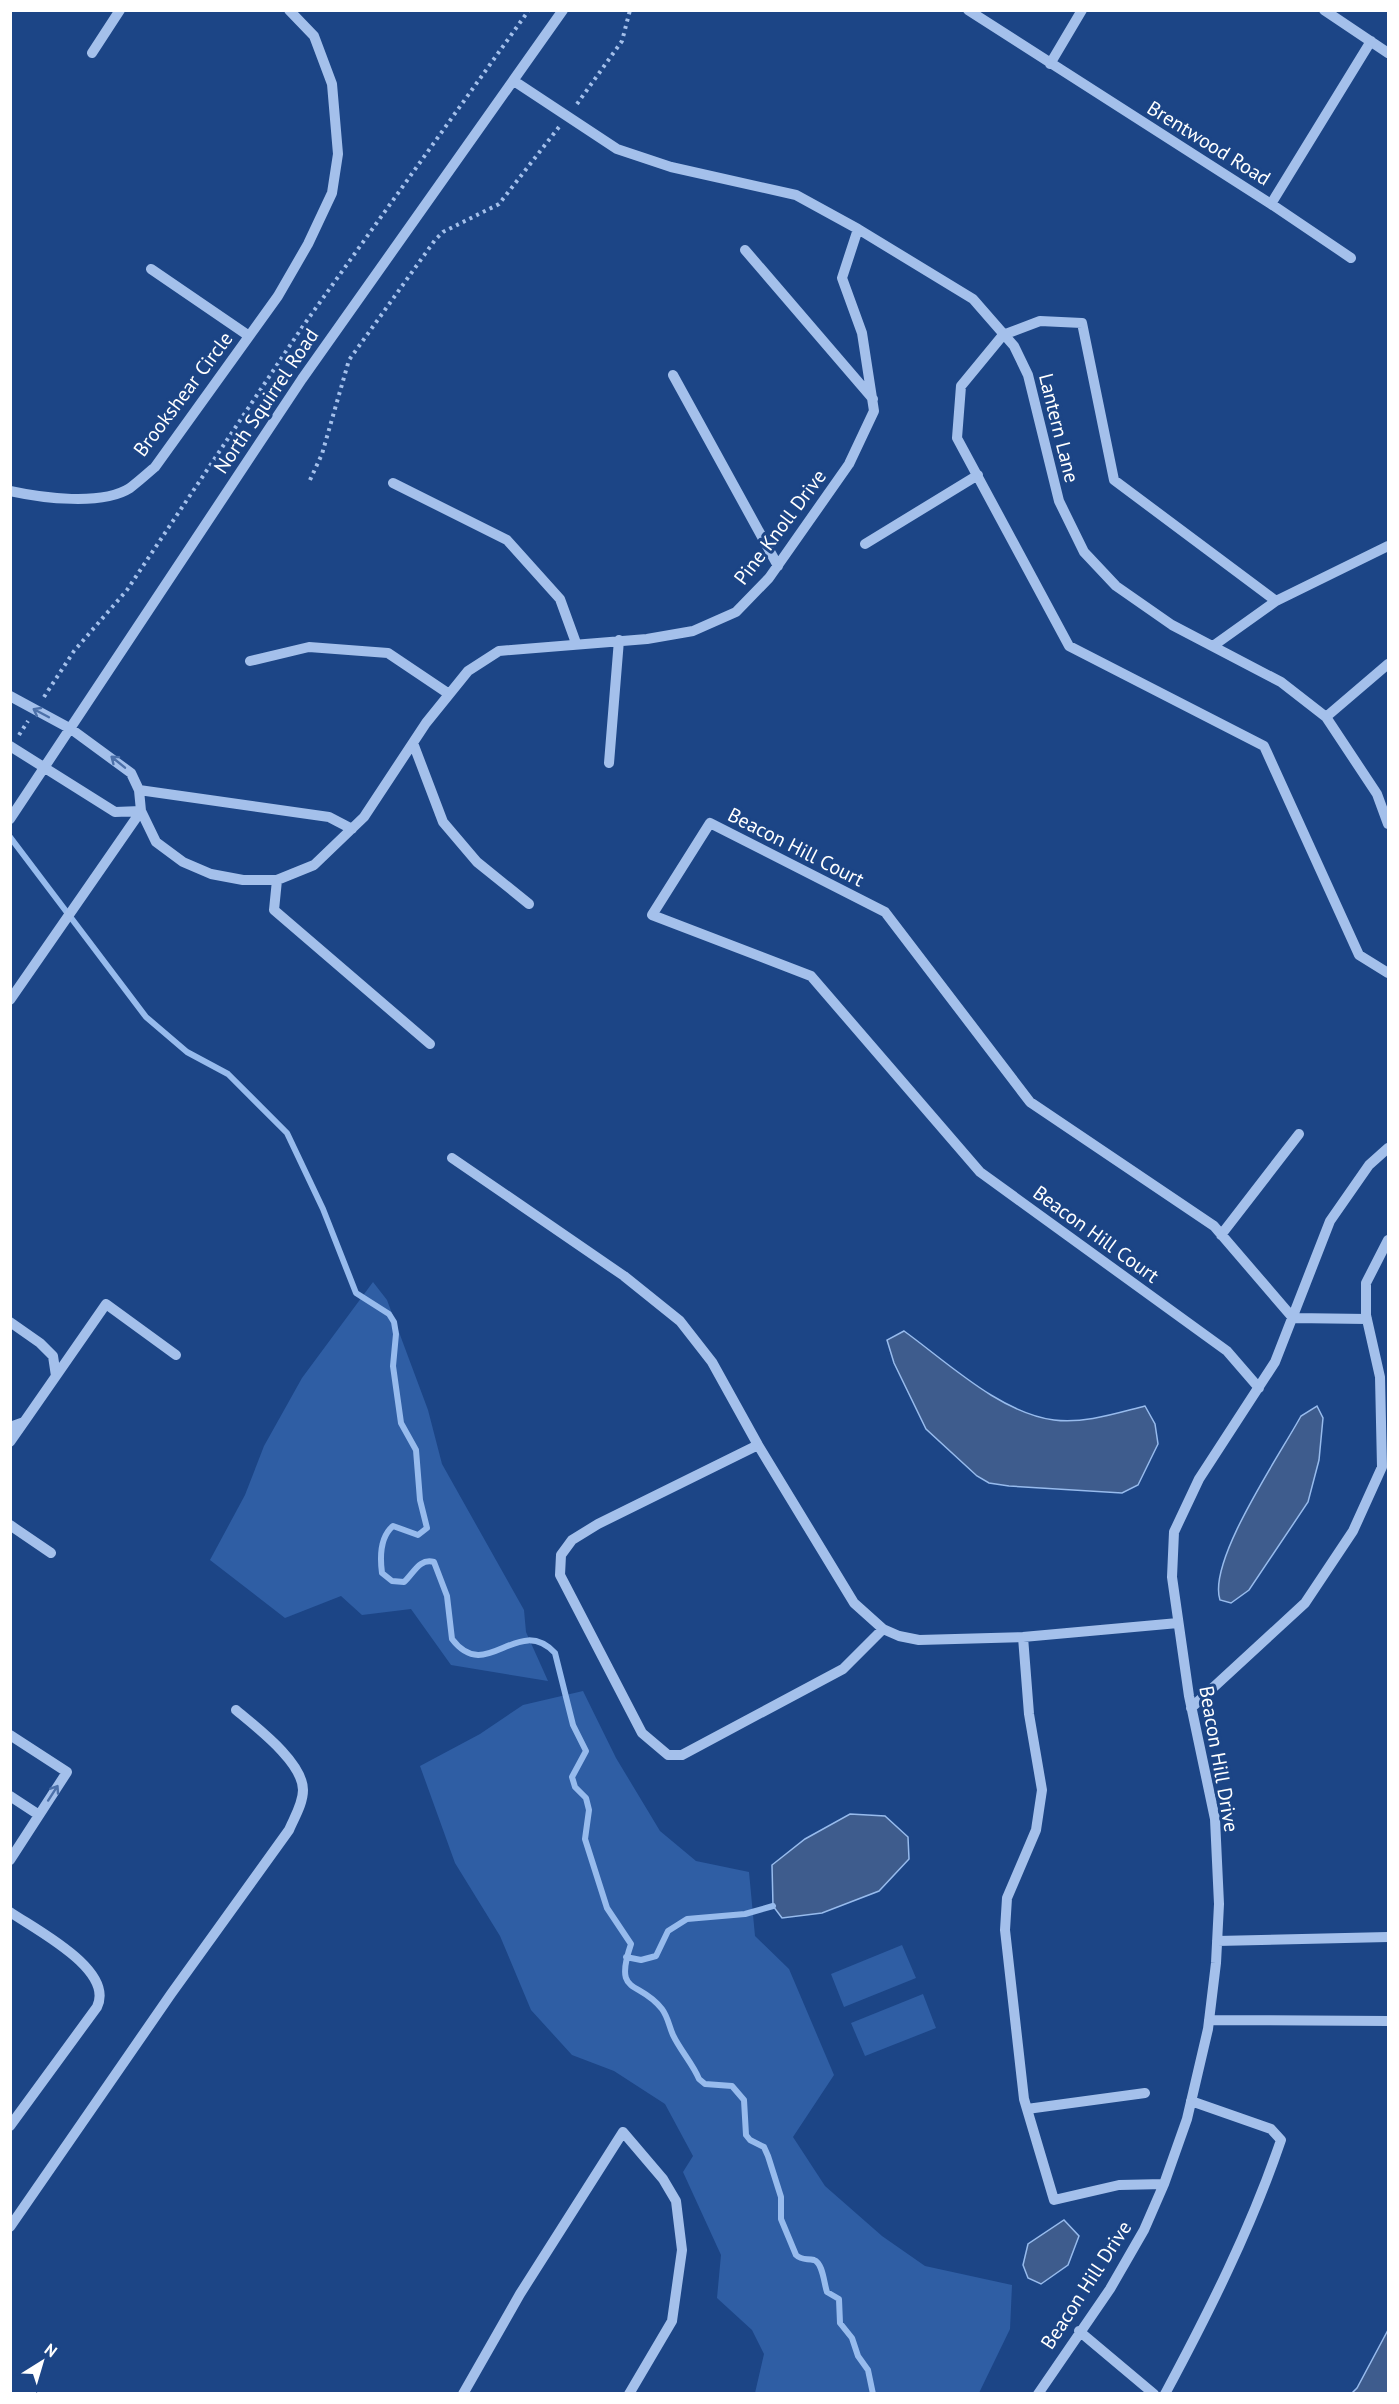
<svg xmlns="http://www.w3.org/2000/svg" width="1399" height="2404" font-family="'PT Sans',sans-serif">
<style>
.green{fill:#2f5ea4}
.water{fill:#3e5c8d;stroke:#97bbed;stroke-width:1.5}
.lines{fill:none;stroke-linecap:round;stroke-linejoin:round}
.stream{stroke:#97bbed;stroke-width:6}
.path{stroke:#a4c0eb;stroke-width:4;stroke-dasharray:3 4.5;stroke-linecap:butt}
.minor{stroke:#a4c0eb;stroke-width:10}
.oneway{stroke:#4c70a9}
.labels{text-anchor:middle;stroke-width:6;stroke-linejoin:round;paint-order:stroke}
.street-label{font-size:20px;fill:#fff;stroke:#1c4586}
</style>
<rect width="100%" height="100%" fill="#1c4586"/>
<!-- green -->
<path class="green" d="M373,1282L387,1300L428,1410L442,1464L524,1610L526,1632L548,1681L451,1665L411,1609L362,1615L341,1596L285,1618L210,1560L245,1495L264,1446L302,1378Z
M583,1691L616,1758L660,1831L696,1861L749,1872L755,1936L789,1969L834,2075L793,2137L825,2186L882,2236L925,2266L1012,2285L1010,2329L979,2393H755L764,2354L752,2330L717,2298L721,2255L683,2172L693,2156L665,2104L614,2071L572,2055L531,2010L500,1936L455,1863L420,1766L480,1734L523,1705Z
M902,1945L916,1978L844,2007L831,1974Z
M923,1994L936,2028L865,2056L851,2023Z"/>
<!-- water -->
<path class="water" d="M904,1331C947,1362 1000,1413 1054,1420C1084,1424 1117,1413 1145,1406L1155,1424L1158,1444L1138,1485L1122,1493L1009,1486L989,1483L977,1476L926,1429L894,1363L887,1340Z
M1317,1406L1323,1418L1319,1460L1308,1502L1249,1590L1231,1603L1220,1600C1207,1561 1281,1453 1301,1416Z
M850,1814L885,1816L908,1837L909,1859L879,1891L822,1913L782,1918L773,1906L772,1865L805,1839Z
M1064,2220L1079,2236L1068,2265L1041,2284L1028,2278L1023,2265L1028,2244Z
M1388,2330V2393H1352L1357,2388Z"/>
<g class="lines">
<!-- stream -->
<path class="stream" d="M10,837L146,1017L187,1052L228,1074L287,1133L323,1209L356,1293L389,1314L394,1322L396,1334L393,1366L401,1423L416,1450L420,1500L427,1528L418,1535L393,1526C380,1537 380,1558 382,1573L392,1581L404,1582C414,1573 419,1558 434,1562L447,1596L452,1639C487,1685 517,1613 555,1653L573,1725L586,1751L572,1777L575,1787L586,1798L589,1810L585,1839L607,1908L631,1944C613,1997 639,1979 662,2009C668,2017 669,2026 673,2035C680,2050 693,2064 699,2079L705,2084L732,2086L744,2100L746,2135L750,2140L764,2147L768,2156L781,2197V2219L796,2255C802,2261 807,2258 814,2260C823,2263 824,2284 827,2292L839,2299L840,2323L852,2338L858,2356L868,2370L873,2394
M626,1957L641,1960L656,1956L668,1931L687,1919L745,1914L773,1906"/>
<!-- path -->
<path class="path" d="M577,104L622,41L630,10
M310,480L322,454L349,360L435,240L443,232L499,204L559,127
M44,697L74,651L127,590L303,326L529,10
M19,735L28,721"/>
<!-- minor -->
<path class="minor" d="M968,10L1271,204L1371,41
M1324,10L1388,53
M92,53L120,10
M1050,64L1082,10
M514,81L617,149L671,167L796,195L858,229L973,299L1014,346L1028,375L1059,501L1084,552L1116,586L1172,625L1281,682L1326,717L1377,794L1388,824
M1271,204L1351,258
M745,250L873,399
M151,269L249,336
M673,375L778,566
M393,483L507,540L560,599L576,643
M10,491C42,498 102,506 130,488C138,482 147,474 155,467L278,296L308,244L332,193L338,154L332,84L314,36L289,10
M865,544L978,475
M1276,601L1114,480L1082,323L1040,321L1003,335L961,386L957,438L1069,646L1264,746L1359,955L1388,973
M1213,646L1276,601L1388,546
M250,661L309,647L388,653L449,694
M10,696L71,729L131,773L139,790L141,811L156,842L183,862L211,874L243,880H277L314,865L364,817L426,723L468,671L499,651L647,639L693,631L736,612L769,578L849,464L874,411L862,333L842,278L858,229
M1326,717L1388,664
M413,743L443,822L477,862L529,904
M10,746L115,812L141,811
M609,763L619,640
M139,790L329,817L352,829
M10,819L302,379L563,10
M277,880L274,910L430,1044
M10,1000L141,811
M452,1158L624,1276L680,1321L712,1362L758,1445L854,1603L883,1629L899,1636L919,1640L1023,1637L1178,1623
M1221,1235L1299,1134
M10,1322L40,1343L53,1356L56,1376L24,1422L10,1427
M56,1376L106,1304L176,1355
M1259,1388L1227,1351L980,1172L811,976L652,915L710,823L885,912L1030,1102L1214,1226L1293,1318L1367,1319
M10,1442L24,1422
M758,1445L598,1524L572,1540L561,1555L560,1575L642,1733L668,1755H682L843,1669L883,1629
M10,1525L51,1553
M1023,1637L1029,1714L1042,1790L1036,1830L1007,1898L1005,1930L1024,2099L1054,2200L1119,2185L1164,2184
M1191,1708L1305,1603L1353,1531L1382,1467L1380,1377L1366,1315V1283L1388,1240
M10,1735L67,1772L10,1860
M10,1796L39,1815
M10,1912C36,1930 115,1970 97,2007L10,2126
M1217,1941L1388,1937
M1209,2020L1388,2021
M1027,2109L1145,2093
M10,2227L171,1994L289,1830C294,1818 303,1804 303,1790C303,1762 256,1727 236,1710
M1079,2331L1154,2394
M463,2394L520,2294L623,2132L663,2179L676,2201L682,2250L672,2321L629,2394
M1038,2394L1110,2289L1144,2230L1164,2184L1187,2119L1208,2029L1216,1963L1219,1904L1215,1819L1189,1696L1172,1577L1174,1532L1199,1479L1275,1362L1330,1221L1369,1165L1388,1148
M1165,2394C1209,2312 1251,2228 1281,2140L1271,2129L1191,2101"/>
</g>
<!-- one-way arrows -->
<defs><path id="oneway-shaft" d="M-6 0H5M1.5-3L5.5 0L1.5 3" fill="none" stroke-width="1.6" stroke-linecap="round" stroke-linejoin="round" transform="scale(1.5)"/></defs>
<g class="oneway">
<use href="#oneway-shaft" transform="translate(41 713) rotate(-152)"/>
<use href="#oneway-shaft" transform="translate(118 762) rotate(-141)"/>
<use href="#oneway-shaft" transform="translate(53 1793) rotate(-57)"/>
</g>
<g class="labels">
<!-- street labels -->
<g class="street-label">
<text transform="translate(1209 143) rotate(32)" y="7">Brentwood Road</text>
<text transform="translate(183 394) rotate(-53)" y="7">Brookshear Circle</text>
<text transform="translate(266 401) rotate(-56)" y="7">North Squirrel Road</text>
<text transform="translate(1059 428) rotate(76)" y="7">Lantern Lane</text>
<text transform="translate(780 527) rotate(-53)" y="7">Pine Knoll Drive</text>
<text transform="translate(796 847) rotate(27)" y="7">Beacon Hill Court</text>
<text transform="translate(1096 1234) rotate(36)" y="7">Beacon Hill Court</text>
<text transform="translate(1219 1759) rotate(80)" y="7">Beacon Hill Drive</text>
<text transform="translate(1086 2285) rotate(-57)" y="7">Beacon Hill Drive</text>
</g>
</g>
<!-- border -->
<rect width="1399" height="2404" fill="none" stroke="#ffffff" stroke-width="24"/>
<!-- north arrow -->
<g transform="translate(42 2362) rotate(37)" stroke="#1c4586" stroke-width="4.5" paint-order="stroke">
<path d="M0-4.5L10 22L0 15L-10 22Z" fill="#ffffff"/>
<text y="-9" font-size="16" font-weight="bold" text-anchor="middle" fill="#ffffff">N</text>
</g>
</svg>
